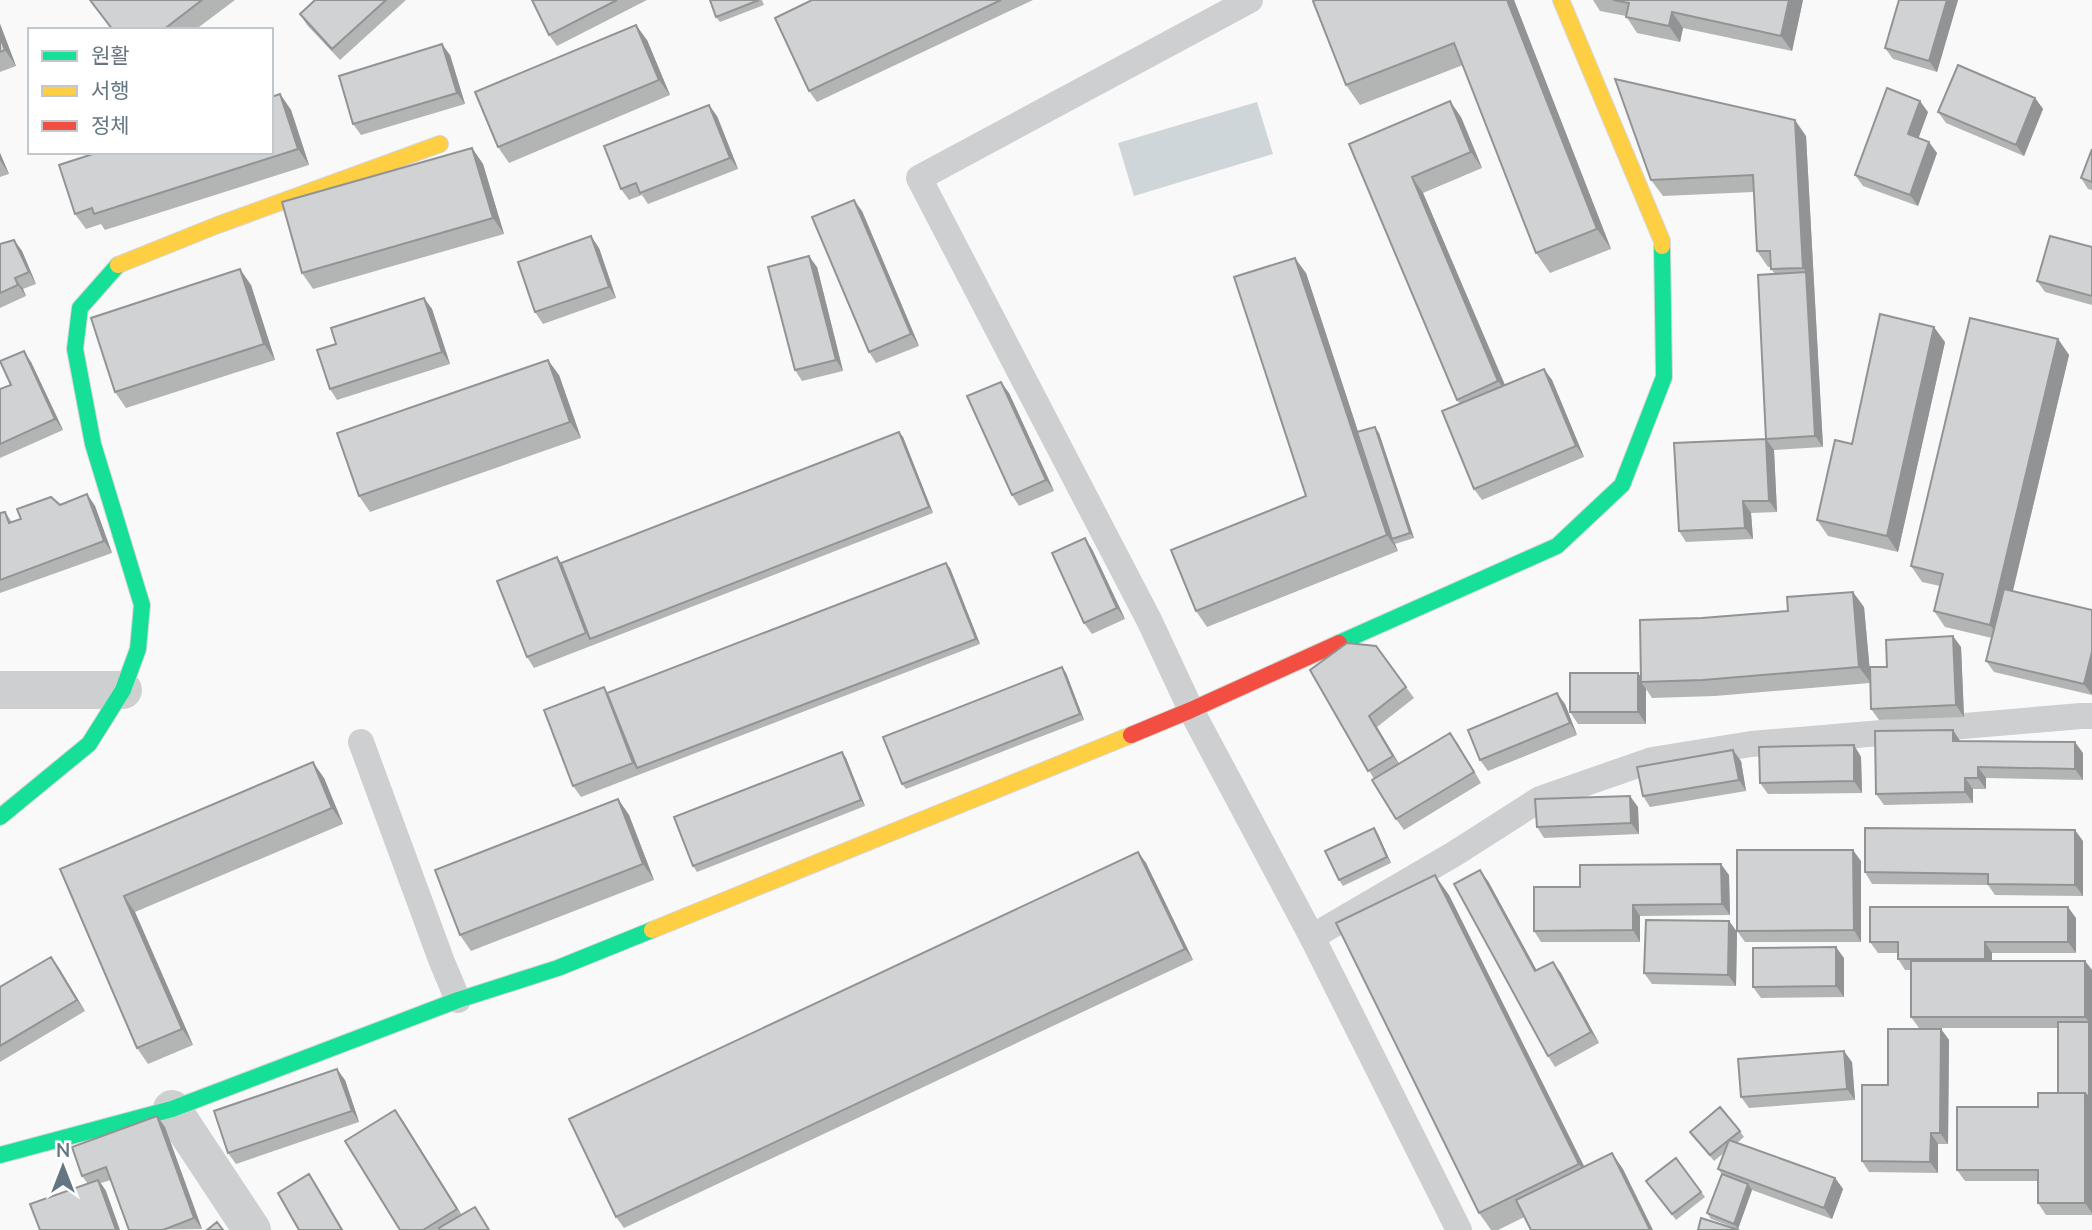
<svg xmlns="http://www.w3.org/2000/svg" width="2092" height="1230" font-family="'Nunito Sans','Noto Sans KR',sans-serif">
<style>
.water{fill:#ced6d9}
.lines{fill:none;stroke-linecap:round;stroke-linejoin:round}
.fast-casing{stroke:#d5d6d7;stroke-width:18}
.slow-casing{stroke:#d5d6d7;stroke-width:18}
.jam-casing{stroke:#d5d6d7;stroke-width:18}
.lane{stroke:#cecfd0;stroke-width:26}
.street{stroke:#cecfd0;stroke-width:38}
.fast{stroke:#16e098;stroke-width:16}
.slow{stroke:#ffcf43;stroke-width:16}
.jam{stroke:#f24e42;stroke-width:16}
.wall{fill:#b3b5b5}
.shaded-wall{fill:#929394}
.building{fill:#d0d2d3;stroke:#929394;stroke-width:2}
</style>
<rect width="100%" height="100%" fill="#f9f9f9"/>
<!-- water -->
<path class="water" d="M1257,102L1273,154L1134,196L1118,143Z"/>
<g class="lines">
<defs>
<path id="fast" d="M1339,643L1557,546L1622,485L1664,377L1662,246
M0,817L89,744L123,690L138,649L142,605L93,444L75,349L80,308L118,265
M0,1155L172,1109L458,1000L558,968L652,930"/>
<path id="slow" d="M1561,0L1662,241V246
M118,265L215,226L440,144
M652,930L1131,735"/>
<path id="jam" d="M1131,735L1191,710L1339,643"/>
</defs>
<!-- fast casing -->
<use href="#fast" class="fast-casing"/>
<!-- slow casing -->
<use href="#slow" class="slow-casing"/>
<!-- jam casing -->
<use href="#jam" class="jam-casing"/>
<!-- lane -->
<path class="lane" d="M1250,0L919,178L1149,620L1191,710L1312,937L1459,1230
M361,742L442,962L458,1000
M1312,937L1454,854L1540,799L1652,760L1751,744L2081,716H2092"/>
<!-- street -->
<path class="street" d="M0,690H123
M172,1109L252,1230"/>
<!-- fast -->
<use href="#fast" class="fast"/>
<!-- slow -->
<use href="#slow" class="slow"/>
<!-- jam -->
<use href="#jam" class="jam"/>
</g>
<!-- wall -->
<path class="wall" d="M90,0H235L195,30H112Z
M315,0H406L340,60L307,25L300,14Z
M532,0H647L557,46L549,35Z
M710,0H762L764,5L720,22L716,17Z
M812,0H1033L817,102L809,91Z
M1316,0H1514L1611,249L1550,273L1536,253L1463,65L1360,105L1346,85Z
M1593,0H1803L1792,51L1683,28L1680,42L1637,33L1626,16L1600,11Z
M1899,0H1958L1937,72L1893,59L1885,48Z
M0,24L16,66L0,72Z
M647,40L670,95L509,163L498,147Z
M450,55L465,104L361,135L353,124Z
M280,94L291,110L309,165L105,230L101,224L86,229L75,214Z
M2035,98L2043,109L2024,156L1946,123L1938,112Z
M1928,112L1918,138L1937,153L1918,206L1863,186L1855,175Z
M717,116L738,169L648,204L642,195L629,200L621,189Z
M1461,117L1482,168L1423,193L1505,385L1544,369L1552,380L1584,457L1482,500L1474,489L1460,404L1457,400L1349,144Z
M1806,136L1823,447L1774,450L1777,512L1751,513L1753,539L1686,542L1679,531L1766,439L1775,274L1771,269V267H1768L1757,251L1754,192L1663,196L1651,180Z
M472,148L483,164L504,234L313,289L302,273Z
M2092,149V190L2088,189L2081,178Z
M0,153L9,174L0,177Z
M862,211L919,346L876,363L869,352Z
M14,240L22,251L36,284L23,289L26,296L0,308V244L1,245Z
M2092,247V305L2045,292L2037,281Z
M599,248L616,298L543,324L535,312Z
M817,267L843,371L802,381L795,370Z
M1306,273L1358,432L1379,433L1414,538L1395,544L1398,551L1207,627L1196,611L1306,496Z
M251,285L275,360L126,408L115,392Z
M424,298L432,309L450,364L337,400L330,389L336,344Z
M2058,339L2069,355L2013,591L2092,610V695L1994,672L1986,661L1992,638L1945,627L1934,611L1940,586L1922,582L1911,566Z
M1945,342L1898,552L1828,536L1817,520L1852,444Z
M31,362L63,430L0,458V389L11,385Z
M559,375L581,438L370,512L359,496Z
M1009,393L1054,491L1019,506L1012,495Z
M899,432L903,437L933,513L534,668L527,657L557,557L561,563Z
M87,494L95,506L112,553L0,593V513L5,512L12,522Z
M1092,549L1125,619L1092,634L1084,623Z
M950,568L980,644L581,797L573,786L604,687L607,693Z
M1864,607L1870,673L1887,667L1961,647L1964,717L1879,720L1871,709L1870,683L1715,696L1652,698L1646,689V724H1578L1570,712L1638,673L1641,677L1702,618Z
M1376,646L1414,698L1377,727L1399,764L1450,733L1481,783L1404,830L1396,819L1374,779L1310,670Z
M1062,667L1066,673L1084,720L906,789L902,784Z
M1565,704L1577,735L1488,771L1480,760Z
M1953,730L1961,742L2083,753V780L1986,778V789H1973V803L1884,805L1876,794Z
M1854,745L1861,757L1862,793L1768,794L1760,783Z
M842,752L846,758L865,806L697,872L693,866Z
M1741,761L1746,791L1650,807L1643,796Z
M324,778L343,824L135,912L193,1045L148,1064L137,1048L60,869Z
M618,799L629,815L654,880L471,951L460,935Z
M1638,807L1639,834L1544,838L1537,827Z
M1374,828L1378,834L1391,863L1343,886L1339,880Z
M2083,841V896L1995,895L1988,885L1872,884L1865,872Z
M1138,852L1146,863L1193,960L624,1228L616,1217Z
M1861,861V942H1745L1737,931Z
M1729,875L1730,915L1640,916V942H1541L1534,931L1580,887Z
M1488,881L1537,971L1553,962L1561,973L1599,1043L1555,1067L1548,1056Z
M1449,895L1584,1167L1623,1169L1498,1230H1491L1479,1213Z
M2076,918V953H1992V961H2085L2092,970V1215H2046L2038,1203V1181H1965L1957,1170L2038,1107L2058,1093V1028H1919L1911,1017V970H1905L1898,959V953H1878L1870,942Z
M1729,921L1737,932L1736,986L1652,984L1644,973Z
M51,957L85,1011L0,1062V987Z
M1844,958V997L1761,998L1753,987Z
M1941,1029L1949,1040L1948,1144H1938V1173L1869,1172L1862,1161L1888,1085Z
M1852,1062L1855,1100L1749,1108L1741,1097Z
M345,1080L359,1122L236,1164L228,1153Z
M157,1116L165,1127L202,1229L129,1230L111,1180L101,1183L106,1191L88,1184L82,1176Z
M403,1121L461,1215L475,1207L490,1230H400Z
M1740,1131L1744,1137L1737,1143L1835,1178L1843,1189L1832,1219L1752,1190L1738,1229L1711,1219L1707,1213L1722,1174L1718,1169L1725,1152L1714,1161L1690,1132Z
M1676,1158L1705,1197L1676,1220L1646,1181Z"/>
<!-- shaded-wall -->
<path class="shaded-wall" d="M1507,0H1514L1611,249L1597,229Z
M1789,0H1803L1792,51L1781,36Z
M1947,0H1958L1937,72L1929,61Z
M1672,12L1683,28L1680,42L1669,26Z
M0,24L16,66L5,50L0,37Z
M636,25L647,40L670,95L659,80Z
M442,44L450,55L465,104L457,93Z
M280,94L291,110L309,165L298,149Z
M2035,98L2043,109L2024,156L2016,145Z
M1450,101L1461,117L1482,168L1471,152Z
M1920,101L1928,112L1916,145L1908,134Z
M709,105L717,116L738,169L730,158Z
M1795,120L1806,136L1814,284L1803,268Z
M1929,142L1937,153L1918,206L1910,195Z
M472,148L483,164L504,234L493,218Z
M0,153L9,174L0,160Z
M1412,177L1423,193L1510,397L1498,381Z
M854,200L862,211L919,346L911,334Z
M591,236L599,248L616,298L609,287Z
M14,240L22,251L36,284L29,272Z
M809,256L817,267L843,371L836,360Z
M1295,258L1306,273L1393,538L1392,539L1395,544L1398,551L1387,535Z
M240,269L251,285L275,360L264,344Z
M1806,272L1814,284L1823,447L1815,436Z
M15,278L23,289L26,296L18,285Z
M424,298L432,309L450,364L442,352Z
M1934,327L1945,342L1898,552L1887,536Z
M2058,339L2069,355L2001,640L1990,625Z
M24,351L31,362L63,430L55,419Z
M548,360L559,375L581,438L570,422Z
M1544,369L1552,380L1584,457L1576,446Z
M1001,382L1009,393L1054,491L1046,480Z
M1375,427L1379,433L1414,538L1410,533Z
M899,432L903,437L933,513L929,507Z
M1766,439L1774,450L1777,512L1769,501Z
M87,494L95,506L112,553L104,541Z
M1743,501L1751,513L1753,539L1745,528Z
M1085,538L1092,549L1125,619L1117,608Z
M557,557L565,568L590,639L586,633Z
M946,563L950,568L980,644L976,639Z
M1853,592L1864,607L1871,683L1859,667Z
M1953,636L1961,647L1964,717L1956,705Z
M2092,652V695L2084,684Z
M1062,667L1066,673L1084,720L1080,714Z
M1638,673L1644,682H1641L1646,689V724L1638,712Z
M604,687L611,698L637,768L641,774L633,763Z
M1557,693L1565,704L1577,735L1570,723Z
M1369,716L1377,727L1401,767L1393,756Z
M1953,730L1960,741L1961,753L1953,741Z
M1450,733L1458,744L1481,783L1474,772Z
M2075,742L2083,753V780L2075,769Z
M1854,745L1861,757L1862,793L1854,781Z
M1733,750L1741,761L1746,791L1739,780Z
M842,752L846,758L865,806L861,800Z
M313,762L324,778L343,824L332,808Z
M1978,767L1986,778V789L1978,778Z
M1965,778L1973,789V803L1965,792Z
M1630,796L1638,807L1639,834L1631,823Z
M618,799L629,815L654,880L643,864Z
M1374,828L1378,834L1391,863L1387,857Z
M2075,830L2083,841V896L2075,885Z
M1853,850L1861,861V942L1854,930Z
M1138,852L1146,863L1193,960L1185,949Z
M1721,864L1729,875L1730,915L1722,904Z
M1480,870L1488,881L1543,982L1535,971Z
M1435,875L1449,895L1593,1184L1579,1164Z
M124,896L135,912L193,1045L182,1029Z
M1633,905L1640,916V942L1633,930Z
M2068,907L2076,918V953L2068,942Z
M1729,921L1737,932L1736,986L1728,975Z
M1985,942L1992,953V970L1985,959Z
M1836,947L1844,958V997L1836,986Z
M51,957L59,968L85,1011L77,1000Z
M2085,961L2092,970V1213L2085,1203V1093L2089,1022L2085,1017Z
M1553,962L1561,973L1599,1043L1591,1032Z
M1941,1029L1949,1040L1948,1144L1940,1133Z
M1844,1051L1852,1062L1855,1100L1847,1089Z
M337,1069L345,1080L359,1122L352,1111Z
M395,1110L403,1121L465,1220L457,1209Z
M157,1116L165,1127L202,1229L194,1218Z
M1931,1133L1938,1144V1173L1930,1162Z
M1612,1153L1623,1169L1653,1230H1650Z
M309,1174L317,1186L343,1230H342Z
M1835,1178L1843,1189L1832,1219L1824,1208Z
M98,1180L106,1191L120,1230H116Z
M1748,1184L1752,1190L1738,1229L1734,1224Z"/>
<!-- building -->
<path class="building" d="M90,0H202L163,30H113Z
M315,0H386L332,49L300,14Z
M532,0H617L549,35Z
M710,0H759L716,17Z
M812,0H1001L809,91L775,18Z
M1316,0H1507L1597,229L1536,253L1454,43L1346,85L1313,1Z
M1613,0H1789L1781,36L1672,12L1669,26L1626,17L1629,3Z
M1899,0H1947L1929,61L1885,48Z
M636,25L659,80L498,147L475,92Z
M0,37L5,50L0,52Z
M442,44L457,93L353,124L339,76Z
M1958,65L2035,98L2016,145L1938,112Z
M1615,79L1795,120L1803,268L1771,269L1770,251H1757L1753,175L1651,180Z
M1887,88L1920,101L1908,134L1929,142L1910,195L1855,175Z
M280,94L298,149L94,214L92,208L75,214L59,165L99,152H271V97Z
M1450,101L1471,152L1412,177L1498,381L1457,400L1349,144Z
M709,105L730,158L640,193L636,183L621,189L604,146Z
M472,148L493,218L302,273L282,202Z
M2092,149V182L2081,178Z
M854,200L911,334L869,352L812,217Z
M591,236L609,287L535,312L518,262Z
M2050,236L2092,247V296L2037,281Z
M14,240L29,272L15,278L18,285L0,293V244Z
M809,256L836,360L795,370L768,267Z
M1295,258L1387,535L1196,611L1171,550L1306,496L1234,277Z
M240,269L264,344L115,392L91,318Z
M1806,272L1815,436L1766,439L1758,275Z
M424,298L442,352L330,389L317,350L336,344L331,328Z
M1880,314L1934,327L1887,536L1817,520L1835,440L1852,444Z
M1970,318L2058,339L1990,625L1934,611L1943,574L1911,566Z
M24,351L55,419L0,444V389L11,385L0,361Z
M548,360L570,422L359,496L337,433Z
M1544,369L1576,446L1474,489L1442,411Z
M1001,382L1046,480L1012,495L967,396Z
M1375,427L1410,533L1392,539L1357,432Z
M899,432L929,507L590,639L561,563Z
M1766,439L1769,501H1743L1745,528L1679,531L1674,443Z
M87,494L104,541L0,580V513L5,512L9,523L21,519L17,509L51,497L60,505Z
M1085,538L1117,608L1084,623L1052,553Z
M557,557L586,633L527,657L497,581Z
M946,563L976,639L637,768L607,693Z
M2004,589L2092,610V652L2084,684L1986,661Z
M1853,592L1859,667L1703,680L1641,682L1640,620L1702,618L1788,611L1787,597Z
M1953,636L1956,705L1871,709L1870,667H1887L1886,640Z
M1347,643L1376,646L1406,687L1369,716L1393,756L1368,771L1310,670Z
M1062,667L1080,714L902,784L883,737Z
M1570,673H1638V712H1570Z
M604,687L633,763L573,786L544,710Z
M1557,693L1570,723L1480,760L1468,730Z
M1953,730V741L2075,742V769L1978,767V778H1965V792L1876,794L1875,731Z
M1450,733L1474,772L1396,819L1372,780Z
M1854,745V781L1760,783L1759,747Z
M1733,750L1739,780L1643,796L1637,767Z
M842,752L861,800L693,866L674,817Z
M313,762L332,808L124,896L182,1029L137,1048L60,869Z
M1630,796L1631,823L1537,827L1535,799Z
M618,799L643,864L460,935L435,870Z
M1374,828L1387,857L1339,880L1325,851Z
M1865,828L2075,830V885L1988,884V874L1865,872Z
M1737,850H1853L1854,930L1737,931Z
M1138,852L1185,949L616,1217L569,1119Z
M1721,864L1722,904L1633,905V930L1534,931V887H1580V865Z
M1480,870L1535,971L1553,962L1591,1032L1548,1056L1454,884Z
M1435,875L1579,1164L1479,1213L1336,923Z
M1870,907H2068V942H1985V959H1898V942H1870Z
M1646,920L1729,921L1728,975L1644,973Z
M1836,947V986L1753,987V948Z
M51,957L77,1000L0,1046V987Z
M1911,961H2085V1017H1911Z
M2058,1022H2089V1098L2085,1093H2058Z
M1888,1029H1941L1940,1133H1931L1930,1162L1862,1161V1085H1888Z
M1844,1051L1847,1089L1741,1097L1738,1059Z
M337,1069L352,1111L228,1153L214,1111Z
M2038,1093H2085V1203H2038V1170H1957V1107H2038Z
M1720,1107L1740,1131L1710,1155L1690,1132Z
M395,1110L457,1209L423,1230H400L345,1141Z
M157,1116L194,1218L163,1230H129L106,1167L82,1176L72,1147Z
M1729,1140L1835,1178L1824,1208L1718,1169Z
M1612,1153L1650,1230H1531L1516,1200Z
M1676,1158L1701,1192L1672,1214L1646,1181Z
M309,1174L342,1230H299L278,1193Z
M1722,1174L1748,1184L1734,1224L1707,1213Z
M98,1180L116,1230H40L30,1204Z
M475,1207L489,1230H440L439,1228Z
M1701,1218L1739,1230H1698Z
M217,1222L223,1230H207Z"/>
<!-- legend -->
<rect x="28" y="28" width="245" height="126" fill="#ffffff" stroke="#c1c8cd" stroke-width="2"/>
<rect x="42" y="51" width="35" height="10" fill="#16e098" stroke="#c1c8cd" stroke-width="2"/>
<text x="91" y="63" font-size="21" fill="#657683">원활</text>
<rect x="42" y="86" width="35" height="10" fill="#ffcf43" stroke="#c1c8cd" stroke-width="2"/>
<text x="91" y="98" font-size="21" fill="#657683">서행</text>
<rect x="42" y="121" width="35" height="10" fill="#f24e42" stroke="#c1c8cd" stroke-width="2"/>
<text x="91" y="133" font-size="21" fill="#657683">정체</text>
<!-- north arrow -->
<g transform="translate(63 1167)" stroke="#ffffff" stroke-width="5" paint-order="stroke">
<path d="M0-5L12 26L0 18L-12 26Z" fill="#657683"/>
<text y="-10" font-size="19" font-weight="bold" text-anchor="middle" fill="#657683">N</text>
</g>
</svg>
